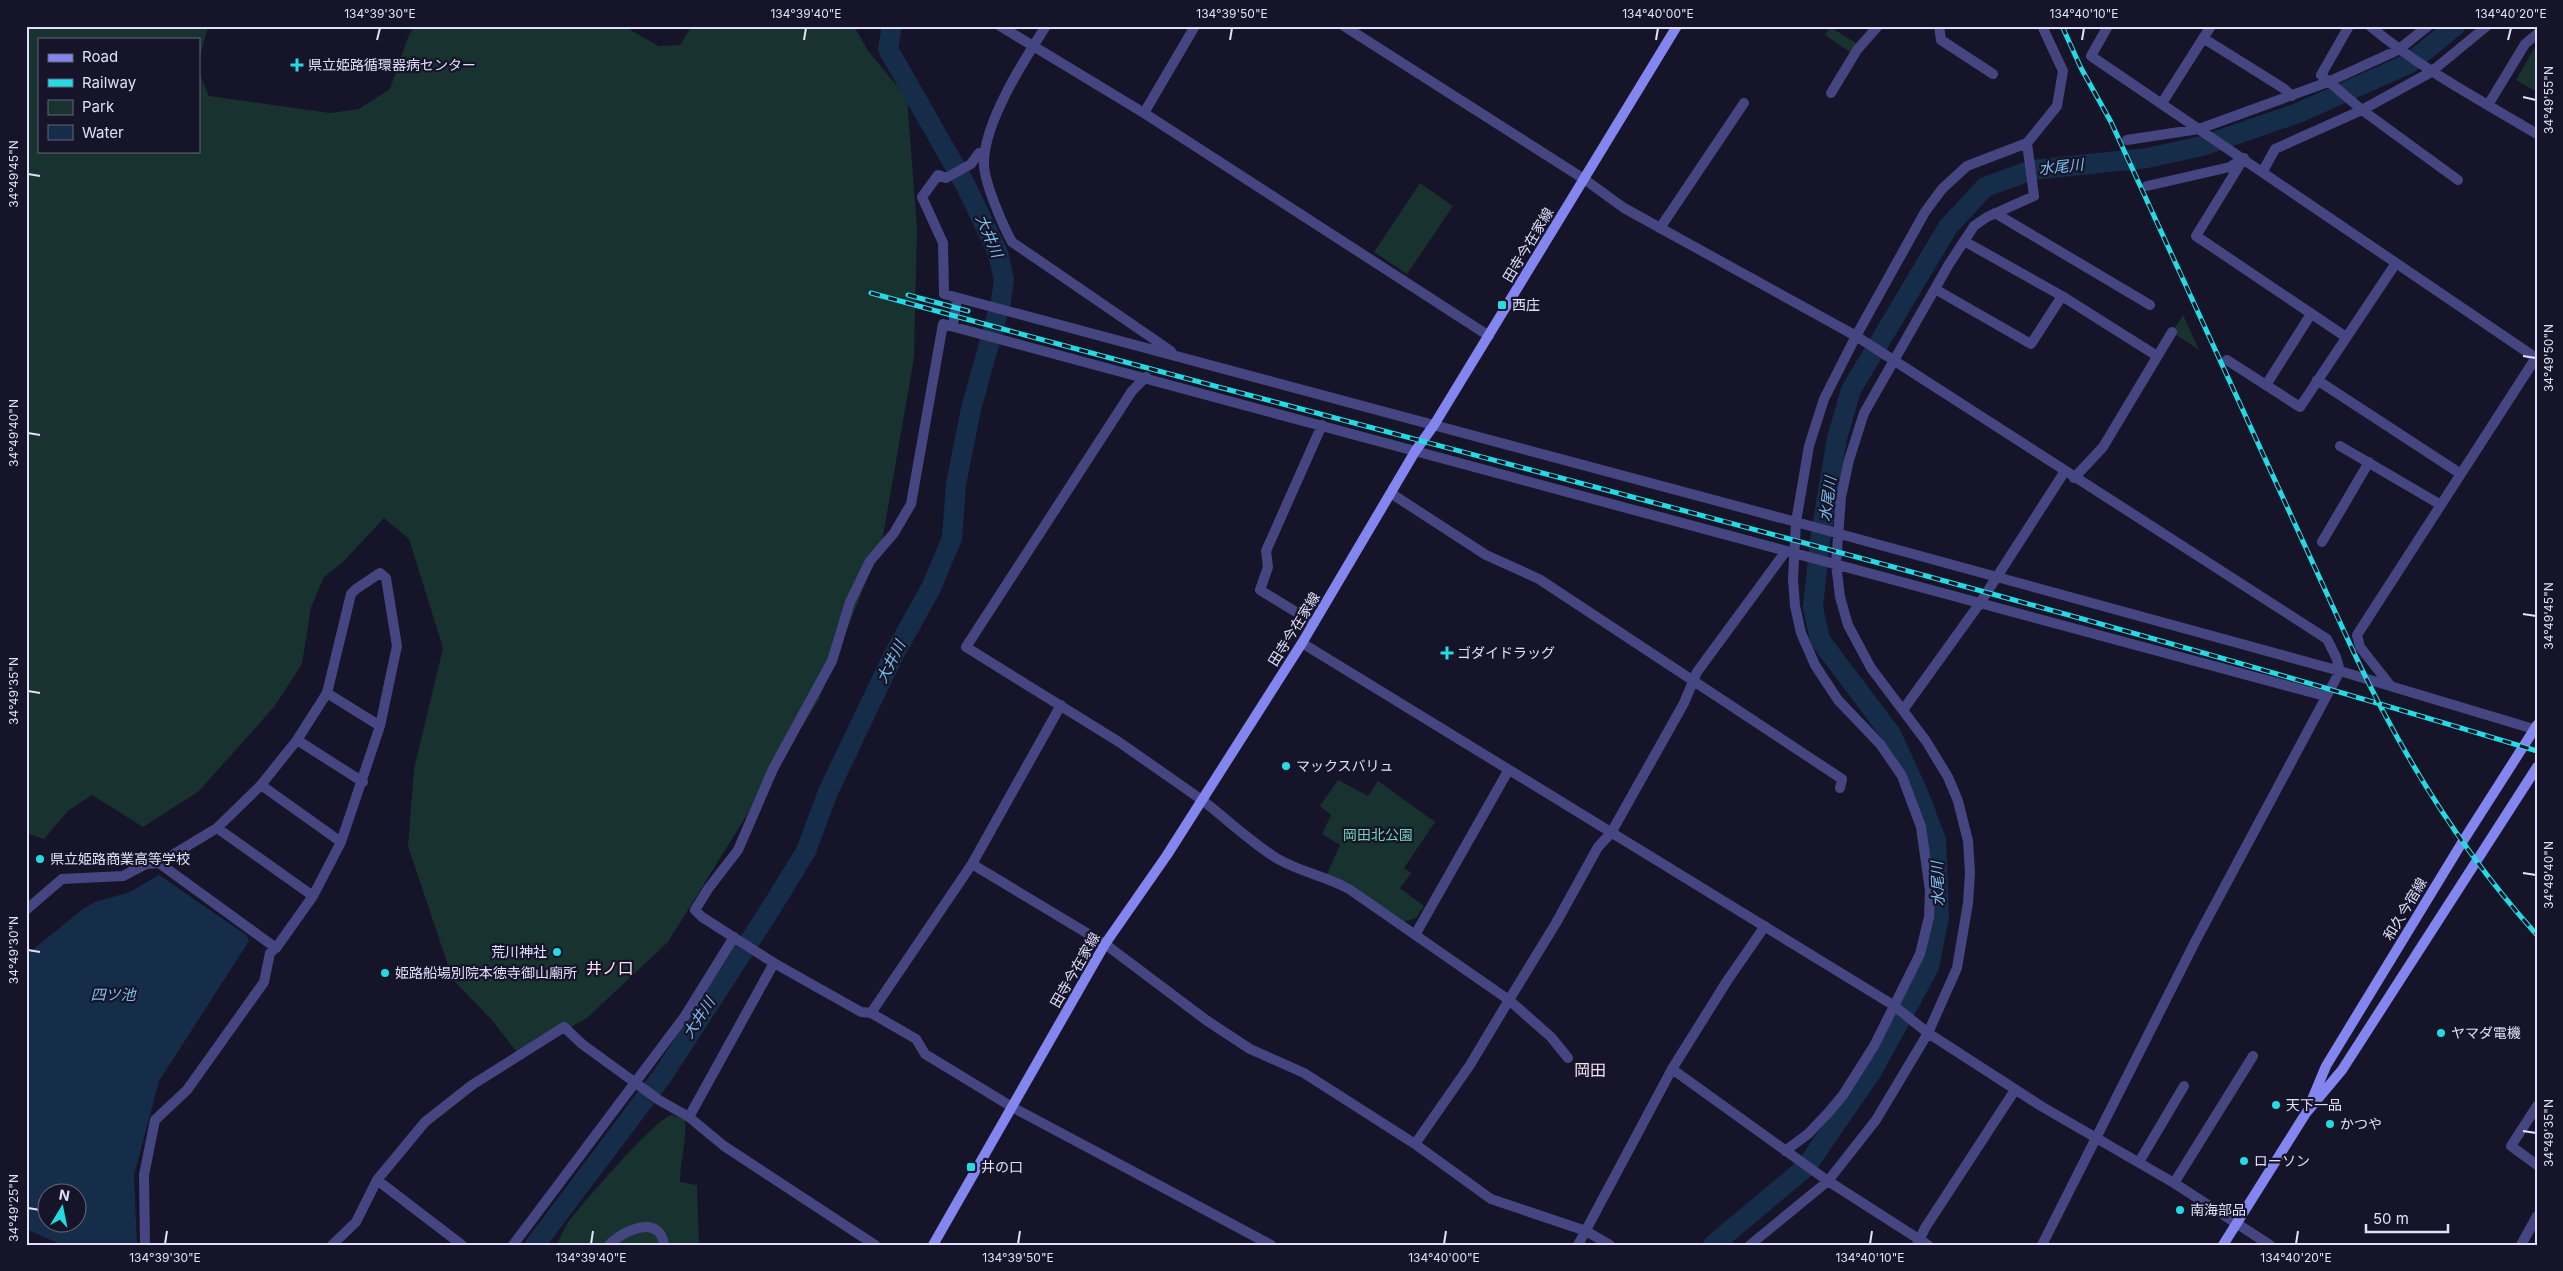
<svg xmlns="http://www.w3.org/2000/svg" width="2563" height="1271" font-family="Inter,'Noto Sans JP',sans-serif">
<style>
.green{fill:#18322f}
.water{fill:#162d4a;fill-rule:evenodd}
.lines{fill:none;stroke-linecap:round;stroke-linejoin:round}
.river{stroke:#162d4a;stroke-width:20}
.minor{stroke:#454681;stroke-width:10}
.tertiary{stroke:#454681;stroke-width:10}
.secondary{stroke:#8386ef;stroke-width:10}
.rail-casing{stroke:#24dbe3;stroke-width:5}
.rail{stroke:#161428;stroke-width:3;stroke-dasharray:9;stroke-linecap:butt}
.ticks{fill:none;stroke:#e1dffb;stroke-width:2}
.poi-dot{fill:#24dbe3;stroke:#161428;stroke-width:2}
.labels{text-anchor:middle;stroke-width:4.5;stroke-linejoin:round;paint-order:stroke}
.poi-label{font-size:14px;fill:#e1dffb;stroke:#161428;text-anchor:start}
.street-label{font-size:14px;fill:#e1dffb;stroke:#161428}
.park-label{font-size:14px;fill:#73d3b5;stroke:#161428}
.water-label{font-size:15px;font-style:italic;fill:#7bbfee;stroke:#161428}
.quarter-label{font-size:16px;fill:#fbe1f3;stroke:#161428}
.neatline{fill:none;stroke:#e1dffb;stroke-width:2}
.ticks-label{font-size:12px;text-anchor:middle;fill:#e1dffb}
</style>
<rect width="100%" height="100%" fill="#161428"/>
<!-- green -->
<path class="green" d="M26,26H208L199,61V39H39V151H199V73L209,96L330,113L359,109L390,89L408,37L414,26H624L658,46L680,45L692,26H854L868,51L907,98L917,229L914,358L882,542L819,699L668,942L587,1018L520,1056L491,1019L453,980L408,846L414,769L443,648L409,539L384,518L344,561L324,577L311,607L302,664L274,707L199,791L143,827L92,795L68,811L44,839L26,833Z
M1830,27L1856,43L1850,52L1825,35Z
M2537,43V92L2516,80Z
M1420,183L1453,206L1407,274L1374,252Z
M2183,315L2199,350L2172,332Z
M1338,780L1368,796L1378,781L1435,822L1404,868L1411,873L1400,888L1424,906L1416,918L1403,922L1349,883L1327,874L1340,845L1322,834L1331,815L1320,806Z
M671,1115L685,1119C687,1140 680,1161 680,1182L697,1185L699,1245H556C560,1238 563,1231 567,1224C580,1206 654,1120 671,1115Z"/>
<!-- water -->
<path class="water" d="M159,875L246,935L249,941L159,1081L134,1175L137,1245H62L26,1229V955L83,909L95,902L130,892ZM48,1194H78V1224H48Z"/>
<g class="lines">
<!-- river -->
<path class="river" d="M535,1245L663,1075L768,913L806,851L828,792L893,656L931,588L952,538L956,484L971,409L1001,301L1004,280L998,253L966,186L888,49L892,26
M1713,1245L1806,1167L1872,1071L1929,967L1939,916L1936,840L1919,795L1891,734L1820,640L1813,607L1820,540L1837,438L1851,390L1948,227L1985,187L2032,170L2147,158L2202,146L2298,113L2410,63L2455,26"/>
<!-- minor -->
<path class="minor" d="M1046,26C1024,60 983,124 984,164C984,182 1003,226 1012,242L1171,351
M1344,26L1584,179
M1939,26L1941,40L1993,74
M2108,26L2091,56L2536,358
M2349,26L2321,75L2362,110L2458,180
M2370,26C2421,69 2480,100 2537,134
M2203,38L2283,88L2292,96
M1831,93L1857,50L1878,26
M2162,103L2211,26
M2488,105L2525,44L2537,34
M2127,140L2199,129L2328,82L2398,50L2428,26
M985,153H979L971,164L946,178L938,175L922,197L943,243L944,294L1796,522L2340,671L2196,940L2042,1245
M2244,158L2196,236L2346,337
M2263,171L2275,149L2362,110L2431,72L2487,26
M2147,186L2230,167L2241,160
M1995,213L2150,305
M1660,228L1744,103
M1964,241L2062,296L2157,356
M1935,289L2031,344L2062,296
M953,325L957,298
M2227,360L2300,407L2396,263
M1146,377L1132,391L966,647L1119,742L1202,800
M2317,380L2461,474
M2266,385L2311,314
M2340,446L2441,505
M2074,478L2103,447L2172,332
M1392,494L1486,555L1539,579L1842,779L1840,788
M2322,542L2369,462
M1314,623L1260,590L1268,567L1266,551L1322,425
M2390,685L2360,647L2357,635L2537,356
M327,693L380,726
M1903,710L1980,603L2065,471
M297,740L363,782
M261,785L341,842
M217,828L313,896
M1611,833L1684,703L1697,672L1786,551
M159,863L276,948
M972,864L1105,944L1206,1020L1250,1049L1304,1073L1415,1144L1491,1199L1586,1231L1610,1245
M26,910L62,879L123,876L146,864L159,863L217,828L261,785L297,740L327,693L351,594L356,589L380,573L386,578L397,646L380,726L341,842L313,896L276,948L270,953L264,982L187,1090L155,1120L144,1175L145,1245
M871,1013L972,864L1061,705
M1928,1033L2041,1106L2174,1183L2270,1245
M1672,1069L1828,1181L1928,1245
M2537,1106L2511,1146L2537,1165
M689,1117L774,963
M1415,1144L1470,1065L1509,1000L1551,1037L1568,1058
M1785,1151L1808,1134L1828,1113L1843,1095L1874,1046L1920,954L1929,917L1930,891L1921,827L1902,776L1880,744L1838,700L1815,665L1801,633L1795,606L1793,579L1796,522L1809,446L1824,399L1856,336L1925,212L1942,189L1967,166L2027,143L2057,106L2063,71L2042,26
M2139,1162L2184,1086
M377,1180L462,1245
M2174,1183L2253,1056
M332,1245L356,1222L377,1180L425,1122L472,1085L564,1027L582,1044L659,1100L689,1117L724,1146L875,1245
M513,1245L685,1016L734,937
M609,1245C622,1231 660,1213 664,1245
M1271,1245L1012,1107L925,1054L916,1039L871,1013L861,1012L774,963L702,917L695,910L708,889L738,850L773,769L832,661L850,602L870,561L894,533L911,504L943,324L2325,696
M1578,1245L1672,1069L1727,981L1765,926
M1750,1245L1828,1181L1876,1120L1928,1033L1957,968L1968,903L1970,873L1968,841L1958,801L1948,777L1926,741L1871,668L1848,625L1840,597L1836,564L1841,497L1849,460L1864,413L1949,264L1974,226L1987,217L2034,196L2027,143
M1917,1245L1925,1228L2015,1090
M2521,1245L2537,1216"/>
<!-- tertiary -->
<path class="tertiary" d="M1000,26L1144,113L1489,336
M1144,113L1195,26
M1584,179L1624,208L1856,336L2327,639L2336,657L2340,671L2537,730
M1302,643L1893,1005L1928,1033
M1202,800C1227,819 1251,843 1278,859C1300,872 1326,876 1349,889L1509,1000L1556,923L1598,847L1611,833
M1415,935L1508,771"/>
<!-- secondary -->
<path class="secondary" d="M2311,1102L2326,1066L2463,841L2537,725
M933,1245L1105,944L1167,855L1302,643L1416,450L1434,425L1677,26
M2223,1245L2306,1113L2342,1070L2537,767"/>
<defs>
<path id="rail" d="M2062,26L2081,68L2111,122L2354,653C2402,755 2461,851 2537,935
M871,293C1426,446 1986,583 2537,751
M908,295L968,311"/>
</defs>
<!-- rail casing -->
<use href="#rail" class="rail-casing"/>
<!-- rail -->
<use href="#rail" class="rail"/>
</g>
<!-- ticks -->
<path class="ticks" d="M377,40L380,28M804,40L806,28M1230,40L1232,28M1656,40L1658,28M2082,40L2084,28M2508,40L2511,28M2523,97L2536,100M28,174L40,176M2523,356L2536,358M28,433L40,435M2523,614L2536,616M28,691L40,693M2523,873L2536,875M28,950L40,952M2523,1131L2536,1133M28,1208L40,1210M165,1244L167,1231M591,1244L593,1231M1018,1244L1020,1231M1444,1244L1446,1231M1870,1244L1872,1231M2296,1244L2298,1231"/>
<!-- markers -->
<g class="poi-dot">
<path d="M294.5 57.5h5v5h5v5h-5v5h-5v-5h-5v-5h5z"/>
<rect x="1497" y="300" width="10" height="10" rx="2.5"/>
<path d="M1444.5 645.5h5v5h5v5h-5v5h-5v-5h-5v-5h5z"/>
<circle cx="1286" cy="766" r="5"/>
<circle cx="40" cy="859" r="5"/>
<circle cx="557" cy="952" r="5"/>
<circle cx="385" cy="973" r="5"/>
<circle cx="2441" cy="1033" r="5"/>
<circle cx="2276" cy="1105" r="5"/>
<circle cx="2330" cy="1124" r="5"/>
<circle cx="2244" cy="1161" r="5"/>
<rect x="966" y="1162" width="10" height="10" rx="2.5"/>
<circle cx="2180" cy="1210" r="5"/>
</g>
<g class="labels">
<!-- poi labels -->
<g class="poi-label">
<text x="308" y="70">県立姫路循環器病センター</text>
<text x="1512" y="310">西庄</text>
<text x="1457" y="658">ゴダイドラッグ</text>
<text x="1296" y="771">マックスバリュ</text>
<text x="50" y="864">県立姫路商業高等学校</text>
<text x="547" y="957" text-anchor="end">荒川神社</text>
<text x="395" y="978">姫路船場別院本徳寺御山廟所</text>
<text x="2451" y="1038">ヤマダ電機</text>
<text x="2286" y="1110">天下一品</text>
<text x="2340" y="1129">かつや</text>
<text x="2254" y="1166">ローソン</text>
<text x="981" y="1172">井の口</text>
<text x="2190" y="1215">南海部品</text>
</g>
<!-- street labels -->
<g class="street-label">
<text transform="translate(1528 245) rotate(-59)" y="5">田寺今在家線</text>
<text transform="translate(1294 629) rotate(-58)" y="5">田寺今在家線</text>
<text transform="translate(2405 909) rotate(-59)" y="5">和久今宿線</text>
<text transform="translate(1075 970) rotate(-60)" y="5">田寺今在家線</text>
</g>
<!-- park labels -->
<g class="park-label">
<text x="1378" y="840">岡田北公園</text>
</g>
<!-- water labels -->
<g class="water-label">
<text transform="translate(2061 167) rotate(-6)" y="5">水尾川</text>
<text transform="translate(989 236) rotate(67)" y="5">大井川</text>
<text transform="translate(1828 499) rotate(-82)" y="5">水尾川</text>
<text transform="translate(891 662) rotate(-63)" y="5">大井川</text>
<text transform="translate(1938 884) rotate(-92)" y="5">水尾川</text>
<text x="113" y="1000">四ツ池</text>
<text transform="translate(699 1018) rotate(-57)" y="5">大井川</text>
</g>
<!-- quarter labels -->
<g class="quarter-label">
<text x="610" y="974">井ノ口</text>
<text x="1590" y="1076">岡田</text>
</g>
</g>
<!-- border -->
<rect width="2563" height="1271" fill="none" stroke="#161428" stroke-width="55"/>
<!-- legend -->
<rect x="38" y="38" width="162" height="115" fill="#161428" stroke="#67657c"/>
<rect x="48" y="54" width="25" height="8" fill="#8386ef" stroke="#67657c"/>
<text x="82" y="62" font-size="15" fill="#e1dffb">Road</text>
<rect x="48" y="79" width="25" height="8" fill="#24dbe3" stroke="#67657c"/>
<text x="82" y="88" font-size="15" fill="#e1dffb">Railway</text>
<rect x="48" y="100" width="25" height="15" fill="#18322f" stroke="#67657c"/>
<text x="82" y="112" font-size="15" fill="#e1dffb">Park</text>
<rect x="48" y="125" width="25" height="15" fill="#162d4a" stroke="#67657c"/>
<text x="82" y="138" font-size="15" fill="#e1dffb">Water</text>
<!-- north arrow -->
<g transform="translate(62 1208) rotate(10)"><circle r="24" fill="#161428" stroke="#67657c"/>
<path d="M0-4L9 19L0 12L-9 19Z" fill="#24dbe3"/>
<text y="-8" font-size="14" font-weight="bold" text-anchor="middle" fill="#e1dffb">N</text>
</g>
<!-- scale -->
<path d="M2366 1224v8h82v-8" fill="none" stroke="#e1dffb" stroke-width="2.5"/>
<text x="2373" y="1224" font-size="15" fill="#e1dffb" stroke="#161428" stroke-width="4" paint-order="stroke">50 m</text>
<rect x="28" y="28" width="2508" height="1216" class="neatline"/>
<g class="ticks-label">
<text x="380" y="18">134°39'30"E</text>
<text x="806" y="18">134°39'40"E</text>
<text x="1232" y="18">134°39'50"E</text>
<text x="1658" y="18">134°40'00"E</text>
<text x="2084" y="18">134°40'10"E</text>
<text x="2511" y="18">134°40'20"E</text>
<text transform="translate(2549 100) rotate(-90)" y="4">34°49'55"N</text>
<text transform="translate(14 174) rotate(-90)" y="4">34°49'45"N</text>
<text transform="translate(2549 358) rotate(-90)" y="4">34°49'50"N</text>
<text transform="translate(14 433) rotate(-90)" y="4">34°49'40"N</text>
<text transform="translate(2549 616) rotate(-90)" y="4">34°49'45"N</text>
<text transform="translate(14 691) rotate(-90)" y="4">34°49'35"N</text>
<text transform="translate(2549 875) rotate(-90)" y="4">34°49'40"N</text>
<text transform="translate(14 950) rotate(-90)" y="4">34°49'30"N</text>
<text transform="translate(2549 1133) rotate(-90)" y="4">34°49'35"N</text>
<text transform="translate(14 1208) rotate(-90)" y="4">34°49'25"N</text>
<text x="165" y="1262">134°39'30"E</text>
<text x="591" y="1262">134°39'40"E</text>
<text x="1018" y="1262">134°39'50"E</text>
<text x="1444" y="1262">134°40'00"E</text>
<text x="1870" y="1262">134°40'10"E</text>
<text x="2296" y="1262">134°40'20"E</text>
</g>
</svg>
